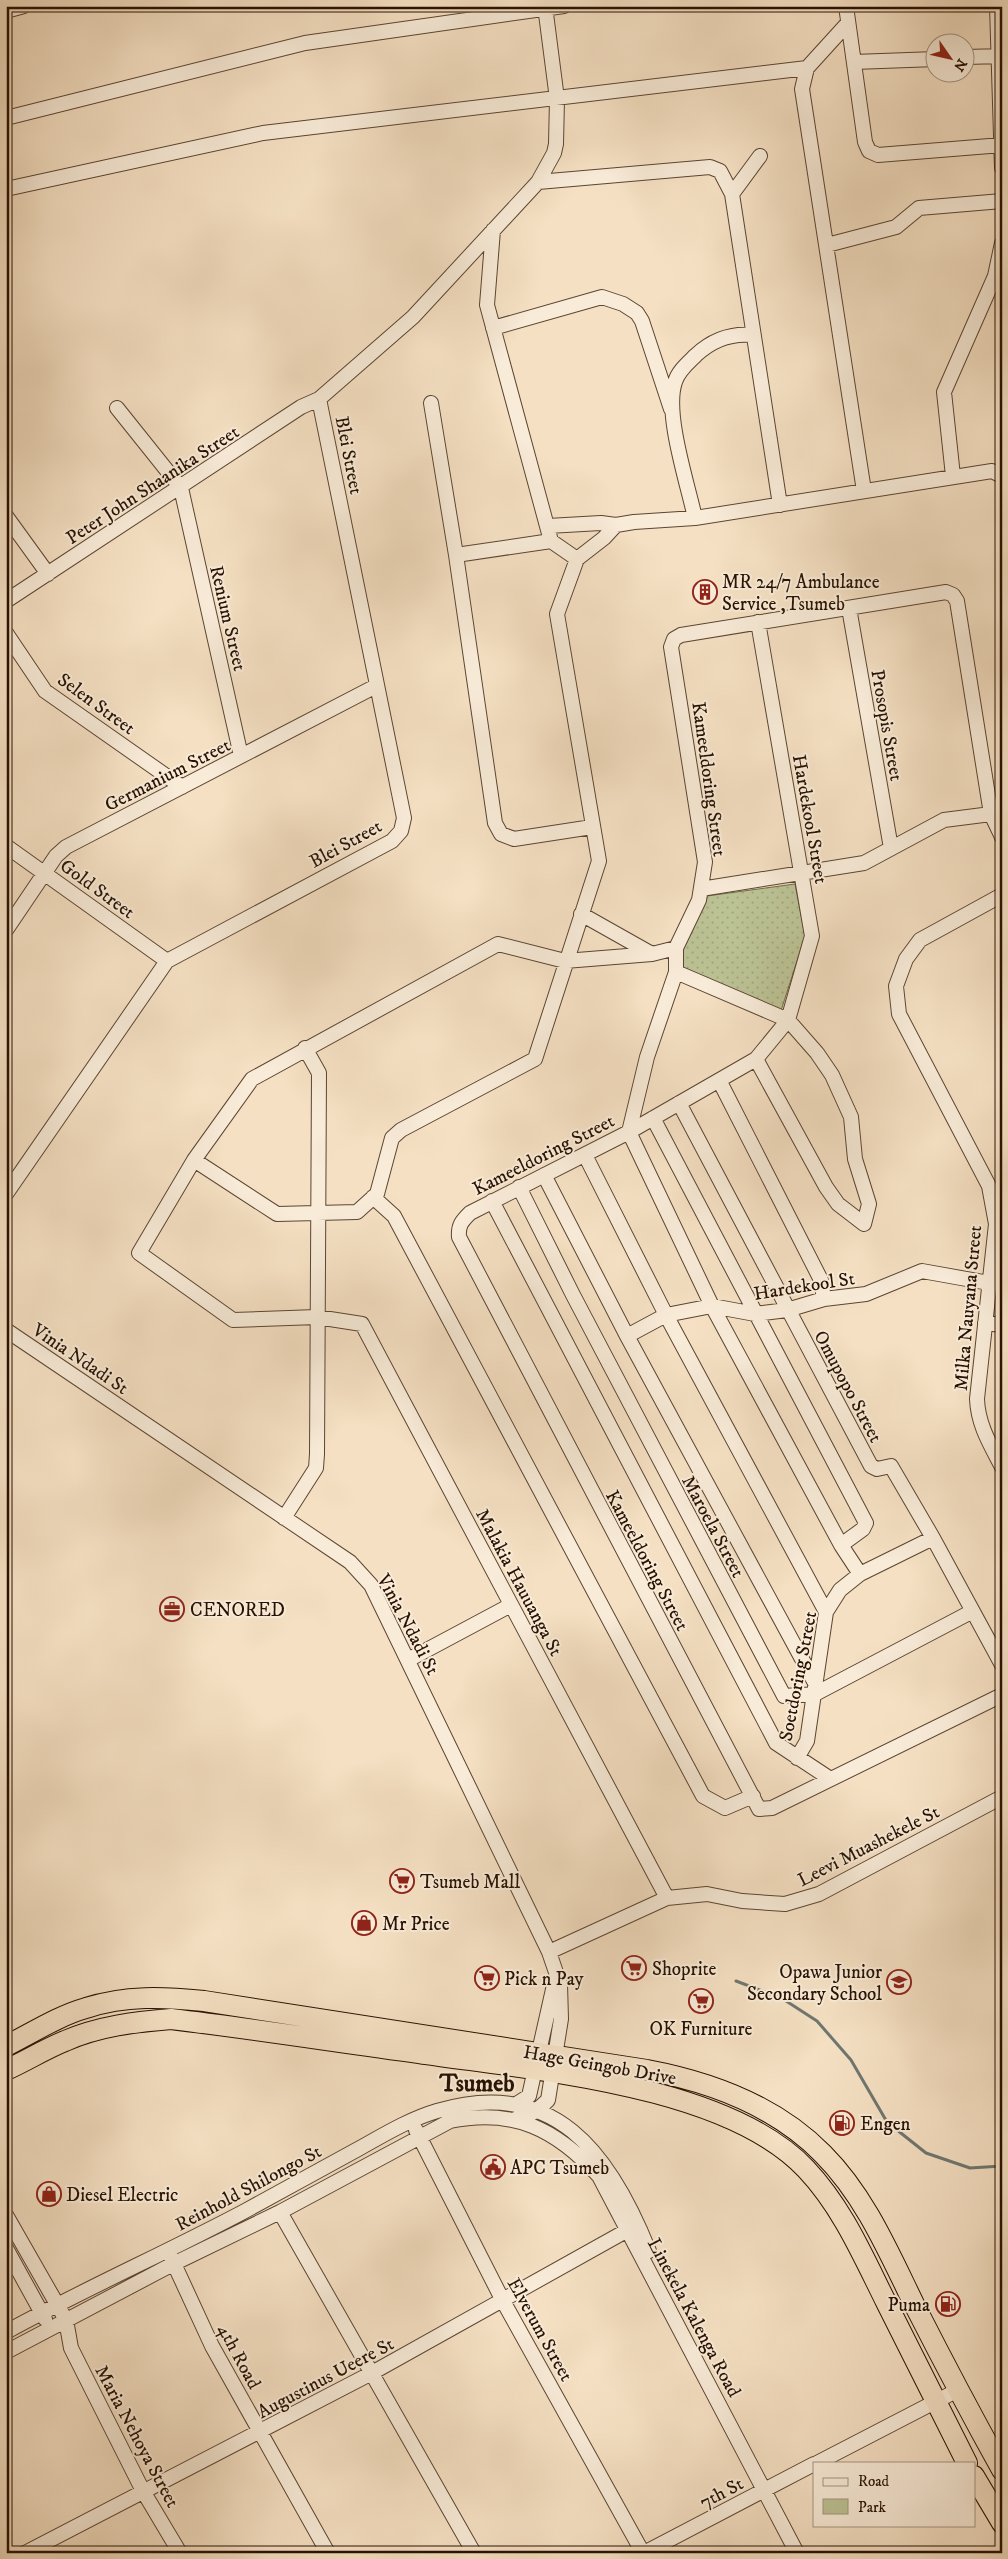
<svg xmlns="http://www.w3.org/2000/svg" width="1008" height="2559" font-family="'IM FELL DW Pica',serif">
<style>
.green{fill:url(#green-dots);stroke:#726a4b}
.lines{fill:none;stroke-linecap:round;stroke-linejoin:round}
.stream{stroke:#6f7771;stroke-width:3}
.minor-casing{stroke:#5b4532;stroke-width:16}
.highway-casing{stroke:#281102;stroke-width:22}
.minor{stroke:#f8ebd8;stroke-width:14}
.highway{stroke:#f5e0c3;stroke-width:20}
.labels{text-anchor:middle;stroke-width:4;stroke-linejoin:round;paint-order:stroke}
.street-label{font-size:19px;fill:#281102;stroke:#f8ebd8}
.poi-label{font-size:19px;fill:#281102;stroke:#f8ebd8;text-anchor:start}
.district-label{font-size:24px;font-weight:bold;fill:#281102;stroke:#f8ebd8}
</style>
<defs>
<pattern id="green-dots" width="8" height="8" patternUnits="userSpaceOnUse" patternTransform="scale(1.25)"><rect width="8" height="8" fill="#bbc294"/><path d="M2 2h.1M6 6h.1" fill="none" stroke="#a1a67e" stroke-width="1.8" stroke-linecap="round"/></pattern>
</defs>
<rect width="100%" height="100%" fill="#f5e0c3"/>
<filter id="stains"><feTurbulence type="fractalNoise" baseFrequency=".004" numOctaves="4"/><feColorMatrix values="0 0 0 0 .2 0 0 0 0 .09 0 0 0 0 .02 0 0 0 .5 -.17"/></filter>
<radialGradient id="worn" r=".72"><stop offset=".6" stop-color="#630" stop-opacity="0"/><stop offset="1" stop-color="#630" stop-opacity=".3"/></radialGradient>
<!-- green -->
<path class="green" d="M795,884L805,936L779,1017L681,975L680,950L707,896Z"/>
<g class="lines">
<!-- stream -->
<path class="stream" d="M736,1981L783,1999L817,2021L851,2060L887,2122L926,2153L970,2168L1002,2166"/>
<defs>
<path id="minor" d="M846,6L865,142L869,151L878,155L1002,145
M997,6L1002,168
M6,11L24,6
M966,57L1002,56
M854,62L936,59
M807,68L802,89L864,491
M6,118L305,43L564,6
M760,156L732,194L780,505
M538,182L710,167L720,171L732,194
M6,189L263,133L807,68L847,24
M493,230L487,305L551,541
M827,245L896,227L919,208L1002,201
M493,328L602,297L623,304L637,313L642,321L671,409
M431,403L456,555L495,823L501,834L514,839L592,827
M117,408L181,488L241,756
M953,476L944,392L995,276L1002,243
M6,516L48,574
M695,518C688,485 664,413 675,382C678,371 688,363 696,355C712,340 730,333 752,335
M548,526L601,523L616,525
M456,555L551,541L577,559
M6,601L301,407L319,399L413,317L538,182L554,153L556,144L557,99L545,6
M849,608L891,848
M758,622L812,936L788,1020L756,1059L629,1132L712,1306L841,1545L860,1574
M6,633L45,691L182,787
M1002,837L991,814L957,601L953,595L946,592L681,635L674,639L671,647L705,862L699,900L676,948V972L647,1057L629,1132L470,1213C462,1221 458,1225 459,1237L759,1809L772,1808L1002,1695
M6,846L167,961
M701,889L864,863L944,820L991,814
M1002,895L920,940L906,959L896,986L899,1014L989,1186L996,1224L977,1399C978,1425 990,1444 1002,1467
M581,914L652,954
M6,930L56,856L66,847L376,686
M676,972L788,1020L817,1053L832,1075L851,1117L855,1159L869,1204L864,1224L838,1204L826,1187L756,1059
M720,1082L821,1280L824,1299
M679,1103L871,1466L877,1469L891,1466L933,1538L1002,1665
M653,1118L866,1523L863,1529L841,1545
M585,1155L666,1315L826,1612
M194,1160L277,1214L357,1212L377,1194L392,1138L401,1130L535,1059L599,861L557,614L577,559L604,538L616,525L634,522L695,518L992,471L1002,476
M544,1175L627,1336L815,1683
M519,1187L573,1295L784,1696L815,1694L971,1612
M6,1194L167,961L392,841L401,831L404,818L319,399
M373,1197L394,1216L703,1796L725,1808L753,1796
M492,1201L776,1743L829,1778
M985,1323L1002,1325
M6,1330L350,1562L371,1585L549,1952L560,1984L561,2019L548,2100L535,2112L515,2119
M627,1336L666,1315L712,1306L755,1314L787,1310L824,1299L866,1294L922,1271L989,1283
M284,1518L316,1468L317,1454L319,1073L305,1048
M408,1660L511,1605
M797,1758L807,1741L826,1612L840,1590L860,1574L933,1538
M667,1898L362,1324L317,1317L233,1320L139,1253L194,1160L252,1079L498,944L565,961L652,954L676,948
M549,1952L667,1898L707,1894L742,1901L785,1904L819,1894L1002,1797
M515,2105L529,2096L556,1976
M416,2130L503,2301L643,2553
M280,2212L474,2553
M6,2215L66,2320L71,2348L143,2491L180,2553
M6,2248L45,2319
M170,2255L212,2346L328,2553
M6,2332C84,2289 166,2253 245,2211C283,2190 322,2169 360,2148C385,2134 410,2119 437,2111C554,2076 610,2153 649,2251
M6,2352L173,2264L280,2212L450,2121C514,2108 556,2129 599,2176L797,2553
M817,2463L958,2390
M25,2553L370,2374L635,2226
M644,2553L814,2464"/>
<path id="highway" d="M6,2046C32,2033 58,2016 86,2008C126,1995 164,1997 204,2001L647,2070C711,2082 776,2106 823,2154C865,2196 889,2253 915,2306C943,2361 972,2416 1002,2470
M6,2070C26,2061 45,2049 65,2041C99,2026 135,2022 171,2019C254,2029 337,2042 419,2053C531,2070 726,2084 806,2169C842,2207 863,2256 886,2302C913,2355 940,2409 967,2463
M974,2476L1002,2523"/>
</defs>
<!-- minor casing -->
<use href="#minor" class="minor-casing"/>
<!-- highway casing -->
<use href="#highway" class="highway-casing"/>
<!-- minor -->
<use href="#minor" class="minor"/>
<!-- highway -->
<use href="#highway" class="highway"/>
</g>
<!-- icons -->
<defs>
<symbol id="building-ring" viewBox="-11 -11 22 22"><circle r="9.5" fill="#f8ebd8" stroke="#8f2418" stroke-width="1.5"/><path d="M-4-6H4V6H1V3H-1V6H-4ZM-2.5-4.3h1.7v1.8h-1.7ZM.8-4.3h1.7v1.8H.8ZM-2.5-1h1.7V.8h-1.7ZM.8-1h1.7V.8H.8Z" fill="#8f2418"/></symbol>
<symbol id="office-ring" viewBox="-11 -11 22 22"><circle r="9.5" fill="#f8ebd8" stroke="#8f2418" stroke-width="1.5"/><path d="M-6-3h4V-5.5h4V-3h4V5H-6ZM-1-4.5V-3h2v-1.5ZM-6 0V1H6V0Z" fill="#8f2418"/></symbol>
<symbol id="supermarket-ring" viewBox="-11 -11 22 22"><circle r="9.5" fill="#f8ebd8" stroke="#8f2418" stroke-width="1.5"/><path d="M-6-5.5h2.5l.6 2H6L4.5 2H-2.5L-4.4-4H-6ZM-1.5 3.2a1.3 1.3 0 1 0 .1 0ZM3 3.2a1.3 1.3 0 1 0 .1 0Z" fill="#8f2418"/></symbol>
<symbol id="shop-ring" viewBox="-11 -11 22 22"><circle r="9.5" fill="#f8ebd8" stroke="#8f2418" stroke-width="1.5"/><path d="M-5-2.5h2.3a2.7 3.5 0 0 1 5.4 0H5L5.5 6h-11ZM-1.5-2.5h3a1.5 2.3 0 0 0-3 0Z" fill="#8f2418"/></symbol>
<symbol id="school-ring" viewBox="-11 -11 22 22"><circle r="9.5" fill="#f8ebd8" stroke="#8f2418" stroke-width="1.5"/><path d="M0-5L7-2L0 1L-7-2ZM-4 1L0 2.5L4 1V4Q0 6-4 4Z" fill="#8f2418"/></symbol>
<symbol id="fuel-ring" viewBox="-11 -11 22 22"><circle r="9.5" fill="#f8ebd8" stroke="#8f2418" stroke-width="1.5"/><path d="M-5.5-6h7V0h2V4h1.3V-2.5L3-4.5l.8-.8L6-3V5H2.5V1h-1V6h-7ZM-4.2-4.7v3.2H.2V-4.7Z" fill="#8f2418"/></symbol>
<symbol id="civic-ring" viewBox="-11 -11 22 22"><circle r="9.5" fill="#f8ebd8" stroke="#8f2418" stroke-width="1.5"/><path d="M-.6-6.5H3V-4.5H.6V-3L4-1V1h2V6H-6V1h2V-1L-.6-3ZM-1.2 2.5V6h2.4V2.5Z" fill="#8f2418"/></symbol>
</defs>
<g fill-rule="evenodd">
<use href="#building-ring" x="691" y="578" width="28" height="28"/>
<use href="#office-ring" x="158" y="1595" width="28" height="28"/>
<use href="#supermarket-ring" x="388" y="1867" width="28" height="28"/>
<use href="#shop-ring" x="350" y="1909" width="28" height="28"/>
<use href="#supermarket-ring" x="620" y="1954" width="28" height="28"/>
<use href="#supermarket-ring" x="473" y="1964" width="28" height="28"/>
<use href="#school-ring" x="885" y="1968" width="28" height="28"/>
<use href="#supermarket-ring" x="687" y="1987" width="28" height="28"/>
<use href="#fuel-ring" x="828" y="2109" width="28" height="28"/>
<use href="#civic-ring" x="479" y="2153" width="28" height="28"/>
<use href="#shop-ring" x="35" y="2180" width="28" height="28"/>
<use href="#fuel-ring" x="934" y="2290" width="28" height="28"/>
</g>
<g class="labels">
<!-- street labels -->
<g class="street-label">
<text transform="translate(350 455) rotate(79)" y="7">Blei Street</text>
<text transform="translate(152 484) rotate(-33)" y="7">Peter John Shaanika Street</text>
<text transform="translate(229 618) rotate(77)" y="7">Renium Street</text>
<text transform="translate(97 703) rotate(36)" y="7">Selen Street</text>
<text transform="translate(888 725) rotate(80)" y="7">Prosopis Street</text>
<text transform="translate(167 774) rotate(-27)" y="7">Germanium Street</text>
<text transform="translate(710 779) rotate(82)" y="7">Kameeldoring Street</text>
<text transform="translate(811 819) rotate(80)" y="7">Hardekool Street</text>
<text transform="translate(345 843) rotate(-29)" y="7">Blei Street</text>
<text transform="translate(98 888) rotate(36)" y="7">Gold Street</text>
<text transform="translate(543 1154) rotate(-27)" y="7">Kameeldoring Street</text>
<text transform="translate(804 1285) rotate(-9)" y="7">Hardekool St</text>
<text transform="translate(967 1308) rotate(-85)" y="7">Milka Nauyana Street</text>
<text transform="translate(81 1358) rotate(34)" y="7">Vinia Ndadi St</text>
<text transform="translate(849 1386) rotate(62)" y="7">Omupopo Street</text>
<text transform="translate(714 1526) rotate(62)" y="7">Maroela Street</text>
<text transform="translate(648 1560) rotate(62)" y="7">Kameeldoring Street</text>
<text transform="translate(520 1582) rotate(62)" y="7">Malakia Hauuanga St</text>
<text transform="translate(409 1624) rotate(62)" y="7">Vinia Ndadi St</text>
<text transform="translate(797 1676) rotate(-79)" y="7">Soetdoring Street</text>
<text transform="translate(868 1845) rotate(-27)" y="7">Leevi Muashekele St</text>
<text transform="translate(600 2064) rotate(10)" y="7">Hage Geingob Drive</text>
<text transform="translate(248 2187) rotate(-28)" y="7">Reinhold Shilongo St</text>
<text transform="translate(695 2317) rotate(62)" y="7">Linekela Kalenga Road</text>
<text transform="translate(541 2329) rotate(61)" y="7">Elverum Street</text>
<text transform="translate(240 2356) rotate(62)" y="7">4th Road</text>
<text transform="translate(325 2377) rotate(-28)" y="7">Augustinus Ueere St</text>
<text transform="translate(138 2436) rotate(62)" y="7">Maria Nehoya Street</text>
<text transform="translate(721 2492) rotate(-28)" y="7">7th St</text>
</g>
<!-- poi labels -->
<g class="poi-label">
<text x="722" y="588">MR 24/7 Ambulance<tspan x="722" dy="22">Service ,Tsumeb</tspan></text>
<text x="190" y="1616">CENORED</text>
<text x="420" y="1888">Tsumeb Mall</text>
<text x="382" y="1930">Mr Price</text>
<text x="652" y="1975">Shoprite</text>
<text x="882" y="1978" text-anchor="end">Opawa Junior<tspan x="882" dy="22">Secondary School</tspan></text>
<text x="504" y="1985">Pick n Pay</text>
<text x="701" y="2035" text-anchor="middle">OK Furniture</text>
<text x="860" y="2130">Engen</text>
<text x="510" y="2174">APC Tsumeb</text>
<text x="66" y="2201">Diesel Electric</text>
<text x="930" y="2311" text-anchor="end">Puma</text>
</g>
<!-- district labels -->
<g class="district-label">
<text x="477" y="2091">Tsumeb</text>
</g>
</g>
<!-- margin -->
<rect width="1008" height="2559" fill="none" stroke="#f5e0c3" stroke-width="25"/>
<rect x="8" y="8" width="993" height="2544" fill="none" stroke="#281102" stroke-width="2.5"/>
<rect x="12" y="12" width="983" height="2534" fill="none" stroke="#281102"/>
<!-- legend -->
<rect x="813" y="2462" width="162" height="65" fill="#f8ebd8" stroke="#a59482"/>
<rect x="823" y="2478" width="25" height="8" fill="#f8ebd8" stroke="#a59482"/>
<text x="858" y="2486" font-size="15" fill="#281102">Road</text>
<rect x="823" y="2499" width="25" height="15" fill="#bbc294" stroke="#a59482"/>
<text x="858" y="2512" font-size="15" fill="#281102">Park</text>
<!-- north arrow -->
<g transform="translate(950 58) rotate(124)"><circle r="24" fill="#f8ebd8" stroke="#a59482"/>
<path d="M0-4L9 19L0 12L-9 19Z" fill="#8f2418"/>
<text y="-8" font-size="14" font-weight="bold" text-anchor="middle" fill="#281102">N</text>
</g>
<rect width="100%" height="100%" filter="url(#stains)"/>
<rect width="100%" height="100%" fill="url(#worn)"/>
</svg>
